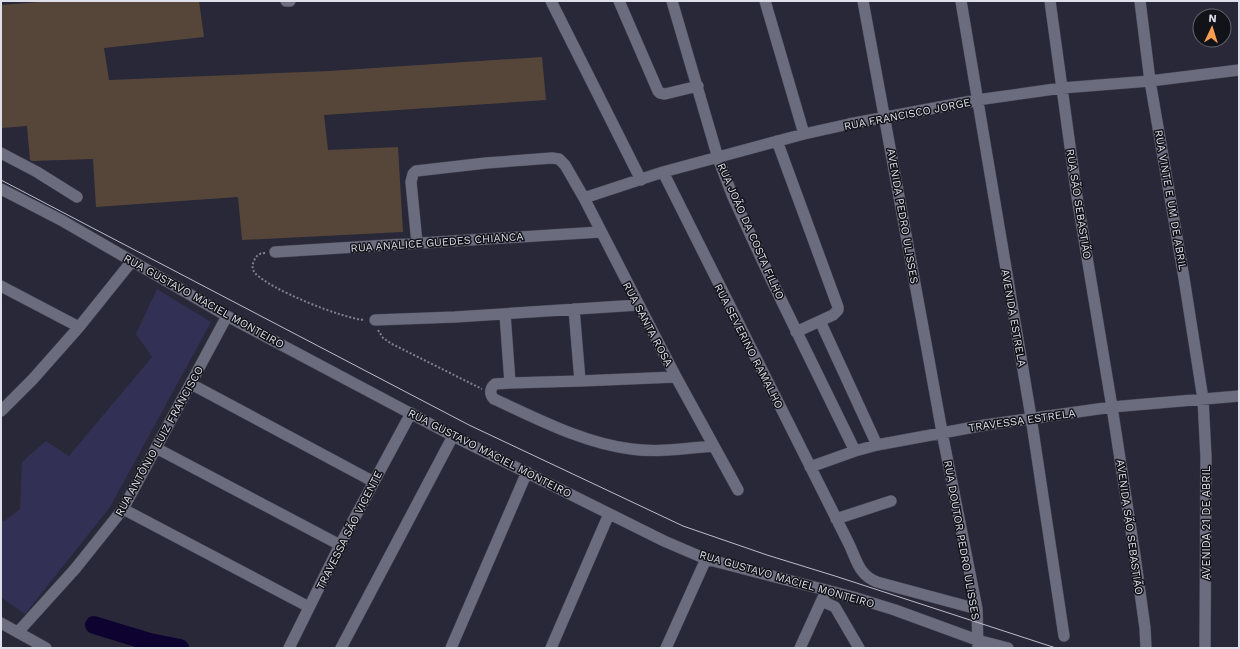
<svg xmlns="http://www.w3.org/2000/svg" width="1240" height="649" font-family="'Work Sans',sans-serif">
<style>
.green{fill:#333055}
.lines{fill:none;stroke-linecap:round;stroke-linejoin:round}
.river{stroke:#0e0330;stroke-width:18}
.building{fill:#56463a}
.minor-casing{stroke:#464754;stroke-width:12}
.path{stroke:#80818e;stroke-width:2;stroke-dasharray:2 2;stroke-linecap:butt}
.minor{stroke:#6c6c7f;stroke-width:11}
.tram{stroke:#bdbdc9;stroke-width:1}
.labels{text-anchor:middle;stroke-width:3;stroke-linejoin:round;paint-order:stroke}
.street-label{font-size:11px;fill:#dedfe9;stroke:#121219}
</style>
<rect width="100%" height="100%" fill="#282838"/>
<!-- green -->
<path class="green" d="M157,289L211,322L110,507L25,614L1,597V520L5,521L20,509L22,462L46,441L69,456L152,357L136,334Z"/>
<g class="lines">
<!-- river -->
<path class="river" d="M94,625L150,642L180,648"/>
</g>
<!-- building -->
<path class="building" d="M52,1H199L204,37L104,48L109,80L329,71L542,57L546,100L324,115L328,150L398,147L403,232L242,240L238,197L96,207L93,159L32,161L30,160L27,126L1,128V5Z"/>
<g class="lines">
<defs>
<path id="minor" d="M286,1H290
M551,1L641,180
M619,1L658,91L660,93L665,94L698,86
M672,1L718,158L733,197L769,275L855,451
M765,1L804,134
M863,1L927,349L942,432L977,609L978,648
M961,1L1031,417L1064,636
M1050,1L1077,197L1112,407L1135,556L1145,628L1146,648
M1140,1L1150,81L1184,278L1203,399L1206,457L1205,648
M777,141L838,307V310L833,315L796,332
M1,153L37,172L77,197
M663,172L849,544C857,561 859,575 877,582L977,609
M1,189L61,220L227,316L453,436L664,541L706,559L853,597L895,610L977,640L1008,648
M584,198L663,172L804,134L849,124L977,100L1062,88L1150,81L1239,70
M417,243L411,182L413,174L416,171L486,163L552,158L559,159L565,165L584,198L676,377L738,490
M275,252L600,232
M1,286L79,327
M574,309L580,381
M505,314L510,383
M375,320L455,317L638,305
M820,321L877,445
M676,377L580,381L510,383L495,384C490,388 489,394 494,399C538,419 583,443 631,449C658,453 687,448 714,446
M191,384L374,482
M1,411L33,379L79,327L132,261
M156,448L340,545
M810,467L855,451L877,445L985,425L1112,407L1239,396
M123,509L309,607
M836,519L891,501
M822,601L835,607L859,648
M1,623L46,648
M18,632L75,569L123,509L227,316
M289,648L340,545L411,413
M341,648L453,436
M451,648L527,472
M551,648L609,514
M666,648L706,559
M800,648L826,591"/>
</defs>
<!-- minor casing -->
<use href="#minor" class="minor-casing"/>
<!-- path -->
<path class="path" d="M265,253C259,253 256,256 254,261C252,265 252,269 255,273C269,289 343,319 365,320
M378,330L383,338L392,344L482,389"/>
<!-- minor -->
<use href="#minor" class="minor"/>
<!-- tram -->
<path class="tram" d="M1,180L469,425L683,526L767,555L835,576L1056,648"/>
</g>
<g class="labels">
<!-- street labels -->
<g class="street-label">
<text transform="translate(907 114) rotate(-11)" y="4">RUA FRANCISCO JORGE</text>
<text transform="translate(1171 200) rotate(80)" y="4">RUA VINTE E UM DE ABRIL</text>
<text transform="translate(1079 204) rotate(81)" y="4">RUA SÃO SEBASTIÃO</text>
<text transform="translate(903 216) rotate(80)" y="4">AVENIDA PEDRO ULISSES</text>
<text transform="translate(751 231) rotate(66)" y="4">RUA JOÃO DA COSTA FILHO</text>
<text transform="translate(437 242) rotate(-4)" y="4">RUA ANALICE GUEDES CHIANCA</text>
<text transform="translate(204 301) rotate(29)" y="4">RUA GUSTAVO MACIEL MONTEIRO</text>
<text transform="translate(1014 318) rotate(80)" y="4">AVENIDA ESTRELA</text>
<text transform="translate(648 324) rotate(62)" y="4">RUA SANTA ROSA</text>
<text transform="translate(749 346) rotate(63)" y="4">RUA SEVERINO RAMALHO</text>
<text transform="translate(1022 420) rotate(-8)" y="4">TRAVESSA ESTRELA</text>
<text transform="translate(159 441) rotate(-61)" y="4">RUA ANTÔNIO LUIZ FRANCISCO</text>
<text transform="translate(490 453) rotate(27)" y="4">RUA GUSTAVO MACIEL MONTEIRO</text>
<text transform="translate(1206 523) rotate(-90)" y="4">AVENIDA 21 DE ABRIL</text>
<text transform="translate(1130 527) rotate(82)" y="4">AVENIDA SÃO SEBASTIÃO</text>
<text transform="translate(349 530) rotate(-63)" y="4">TRAVESSA SÃO VICENTE</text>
<text transform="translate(962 540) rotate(80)" y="4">RUA DOUTOR PEDRO ULISSES</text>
<text transform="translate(787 579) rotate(16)" y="4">RUA GUSTAVO MACIEL MONTEIRO</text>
</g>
</g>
<!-- border -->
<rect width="1240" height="649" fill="none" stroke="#dedfe9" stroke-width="4"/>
<!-- north arrow -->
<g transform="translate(1212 28) rotate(4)"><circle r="19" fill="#121219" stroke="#64646c"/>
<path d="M0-3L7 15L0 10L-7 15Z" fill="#fa9f4f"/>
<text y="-6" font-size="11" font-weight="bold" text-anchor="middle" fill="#dedfe9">N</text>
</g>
</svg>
